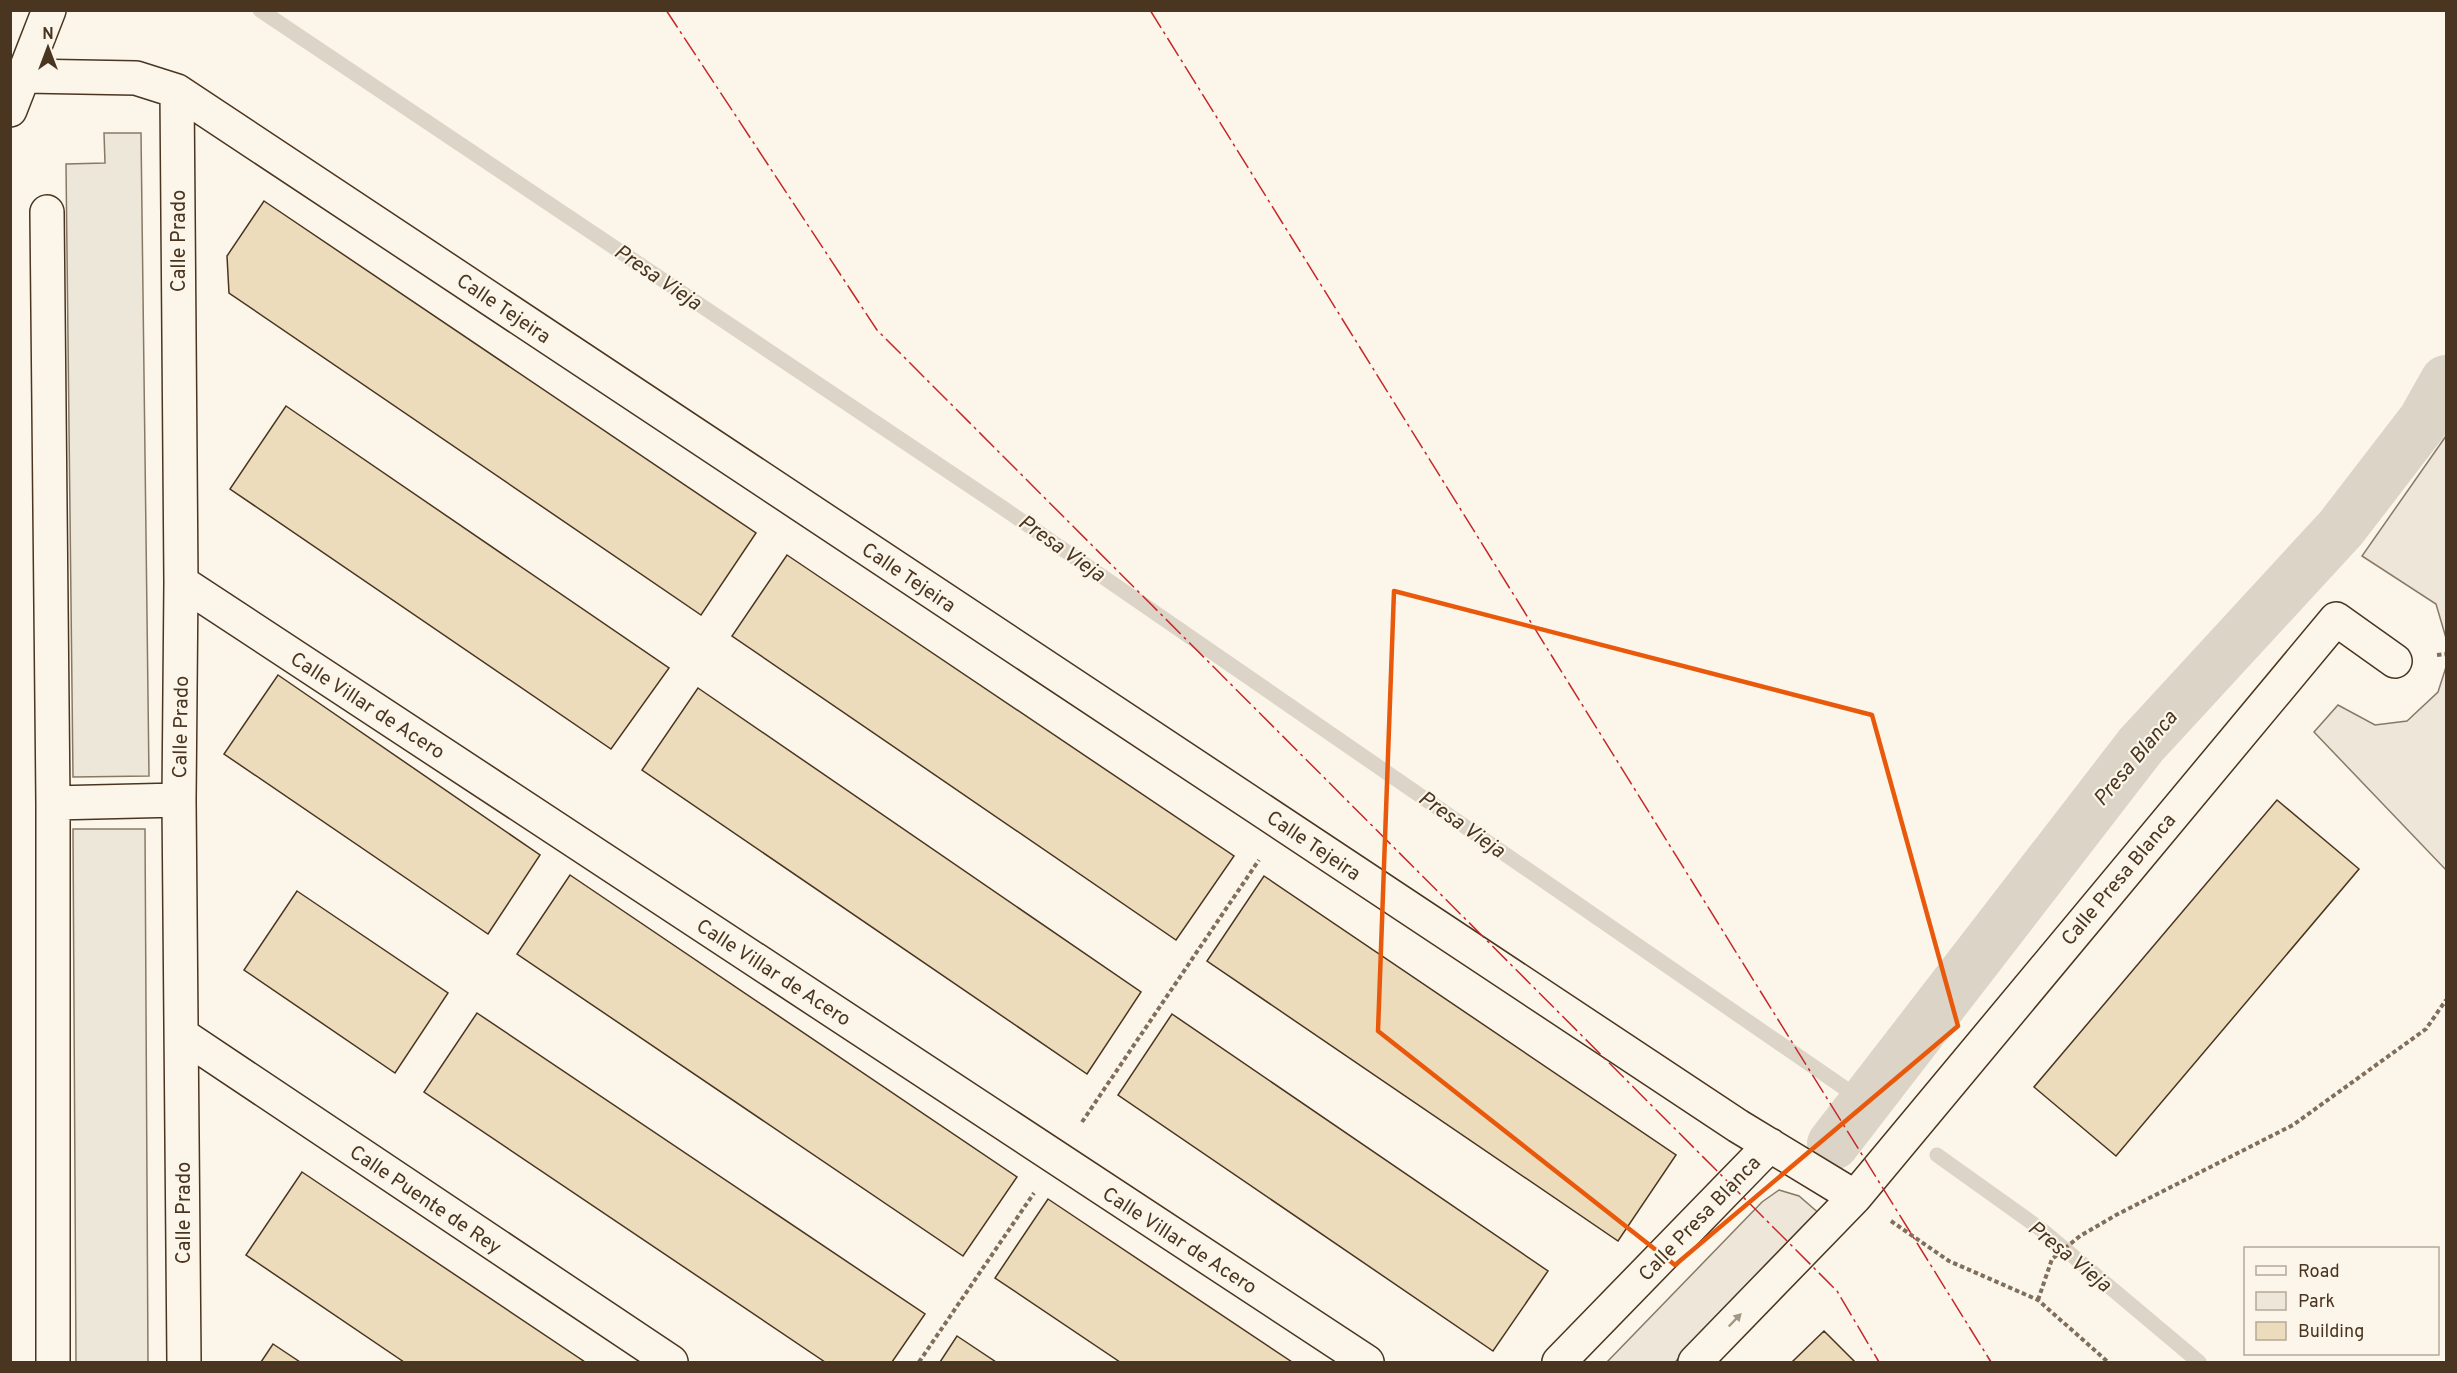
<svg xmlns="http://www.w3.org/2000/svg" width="2457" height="1373" font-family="Overpass,sans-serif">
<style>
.green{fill:#ede6d9;stroke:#887966;stroke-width:1.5}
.parking{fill:#ede7d9;stroke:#887966;stroke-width:1.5}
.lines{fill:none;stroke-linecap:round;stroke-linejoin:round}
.stream{stroke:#dcd4c6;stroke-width:15}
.canal{stroke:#dcd4c6;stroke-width:52}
.building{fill:#ecdcbc;stroke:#4a3520;stroke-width:1.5}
.minor-casing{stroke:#4a3520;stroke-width:36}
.path{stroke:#7f6f5c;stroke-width:4;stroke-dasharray:4.5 3;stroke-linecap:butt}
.minor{stroke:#fbf6e9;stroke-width:33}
.power{stroke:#c62828;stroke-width:1.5;stroke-dasharray:21 4.5 3 4.5;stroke-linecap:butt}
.oneway{fill:#a29684}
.marked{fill:none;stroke:#e8590c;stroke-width:4.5;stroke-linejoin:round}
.labels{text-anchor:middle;stroke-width:4.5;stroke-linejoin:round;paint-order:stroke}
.street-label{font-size:20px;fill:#4a3520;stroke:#fbf6e9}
.water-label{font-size:21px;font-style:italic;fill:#4a3520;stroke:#fbf6e9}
</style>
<rect width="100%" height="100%" fill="#fbf6e9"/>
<!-- green -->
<path class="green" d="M2446,436V638L2436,604L2362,556Z
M2446,667V870L2314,732L2338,705L2375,725L2407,721L2438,692Z
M1779,1190L1799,1196L1821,1215L1675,1362H1607L1762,1202Z"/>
<!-- parking -->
<path class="parking" d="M104,133H141L149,776L73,777L66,164L105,163Z
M73,829H145L148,1362H76Z"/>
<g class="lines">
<!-- stream -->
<path class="stream" d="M260,10L1003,508L1856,1096
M1937,1155L2042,1230L2199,1362"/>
<!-- canal -->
<path class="canal" d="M1833,1144L2141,745L2341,528L2424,420L2446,381"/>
</g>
<!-- building -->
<path class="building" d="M264,201L756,533L701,615L229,293L227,256Z
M286,406L669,668L611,749L230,489Z
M787,555L1234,856L1176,940L732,636Z
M278,675L540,855L488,934L224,754Z
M698,688L1141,992L1087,1074L642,770Z
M2277,800L2359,869L2116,1156L2034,1087Z
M570,875L1017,1177L963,1256L517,954Z
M1264,876L1676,1155L1618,1241L1207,961Z
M297,891L448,993L395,1073L244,970Z
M477,1013L925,1314L892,1362H825L424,1092Z
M1172,1014L1548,1271L1493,1351L1118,1095Z
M302,1172L585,1362H404L246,1255Z
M1048,1199L1292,1362H1120L995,1278Z
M1824,1331L1855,1362H1792Z
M957,1336L996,1362H940Z
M273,1344L300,1362H261Z"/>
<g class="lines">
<defs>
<path id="minor" d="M25,76L136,78L177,91L1738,1126L1855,1197L2336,619L2395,661
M177,91L181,582L179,800L184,1362
M10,110L49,10
M47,212L53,803V1362
M181,582L1367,1362
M53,803L179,800
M182,1035L671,1362
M1559,1362L1770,1145
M1695,1362L1855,1197"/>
</defs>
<!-- minor casing -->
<use href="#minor" class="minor-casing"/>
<!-- path -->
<path class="path" d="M2437,655L2446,654
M1082,1122L1259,860
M1891,1221L1949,1261L2038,1300L2108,1362
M2038,1300L2052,1259L2080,1236L2116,1215L2293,1125L2426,1029L2446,1000
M919,1362L1034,1193"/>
<!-- minor -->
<use href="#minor" class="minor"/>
<!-- power -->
<path class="power" d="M666,10L877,330L1837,1291L1879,1362
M1150,10L1991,1362"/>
</g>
<!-- one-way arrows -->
<defs><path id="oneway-solid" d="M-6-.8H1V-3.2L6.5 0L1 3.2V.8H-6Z" transform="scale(1.5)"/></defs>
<use class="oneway" href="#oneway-solid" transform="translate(1735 1320) rotate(-46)"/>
<!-- marked area -->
<path class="marked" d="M1394,591L1872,715L1958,1026L1675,1265L1378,1031Z"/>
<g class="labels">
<!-- street labels -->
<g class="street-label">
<text transform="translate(178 241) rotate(-90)" y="7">Calle Prado</text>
<text transform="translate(504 308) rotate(34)" y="7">Calle Tejeira</text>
<text transform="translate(909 577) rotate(34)" y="7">Calle Tejeira</text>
<text transform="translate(368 705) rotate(33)" y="7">Calle Villar de Acero</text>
<text transform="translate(180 727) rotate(-89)" y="7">Calle Prado</text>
<text transform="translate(1314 845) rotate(34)" y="7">Calle Tejeira</text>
<text transform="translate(2118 879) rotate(-50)" y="7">Calle Presa Blanca</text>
<text transform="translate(774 972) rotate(33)" y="7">Calle Villar de Acero</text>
<text transform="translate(426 1199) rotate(34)" y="7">Calle Puente de Rey</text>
<text transform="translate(183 1213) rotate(-90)" y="7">Calle Prado</text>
<text transform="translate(1699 1218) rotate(-46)" y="7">Calle Presa Blanca</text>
<text transform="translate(1180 1240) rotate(33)" y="7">Calle Villar de Acero</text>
</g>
<!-- water labels -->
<g class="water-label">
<text transform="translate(658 277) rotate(34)" y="7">Presa Vieja</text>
<text transform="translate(1062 548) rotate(35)" y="7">Presa Vieja</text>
<text transform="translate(2135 758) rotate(-50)" y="7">Presa Blanca</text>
<text transform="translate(1462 824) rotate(35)" y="7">Presa Vieja</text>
<text transform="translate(2070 1256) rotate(39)" y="7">Presa Vieja</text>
</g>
</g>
<!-- border -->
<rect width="2457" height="1373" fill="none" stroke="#4a3520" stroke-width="24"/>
<!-- legend -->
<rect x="2244" y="1247" width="195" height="108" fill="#fbf6e9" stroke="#b4a999" stroke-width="1.5"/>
<rect x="2256" y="1266" width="30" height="9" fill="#fbf6e9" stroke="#b4a999" stroke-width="1.5"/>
<text x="2298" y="1277" font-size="18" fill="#4a3520">Road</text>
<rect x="2256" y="1292" width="30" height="18" fill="#ede6d9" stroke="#b4a999" stroke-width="1.5"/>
<text x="2298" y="1307" font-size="18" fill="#4a3520">Park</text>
<rect x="2256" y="1322" width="30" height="18" fill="#ecdcbc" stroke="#b4a999" stroke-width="1.5"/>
<text x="2298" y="1337" font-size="18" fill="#4a3520">Building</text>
<!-- north arrow -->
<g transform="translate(48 48)" stroke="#fbf6e9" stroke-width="4.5" paint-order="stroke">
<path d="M0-4.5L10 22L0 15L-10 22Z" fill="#4a3520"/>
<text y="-9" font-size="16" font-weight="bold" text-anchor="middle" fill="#4a3520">N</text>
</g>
</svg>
